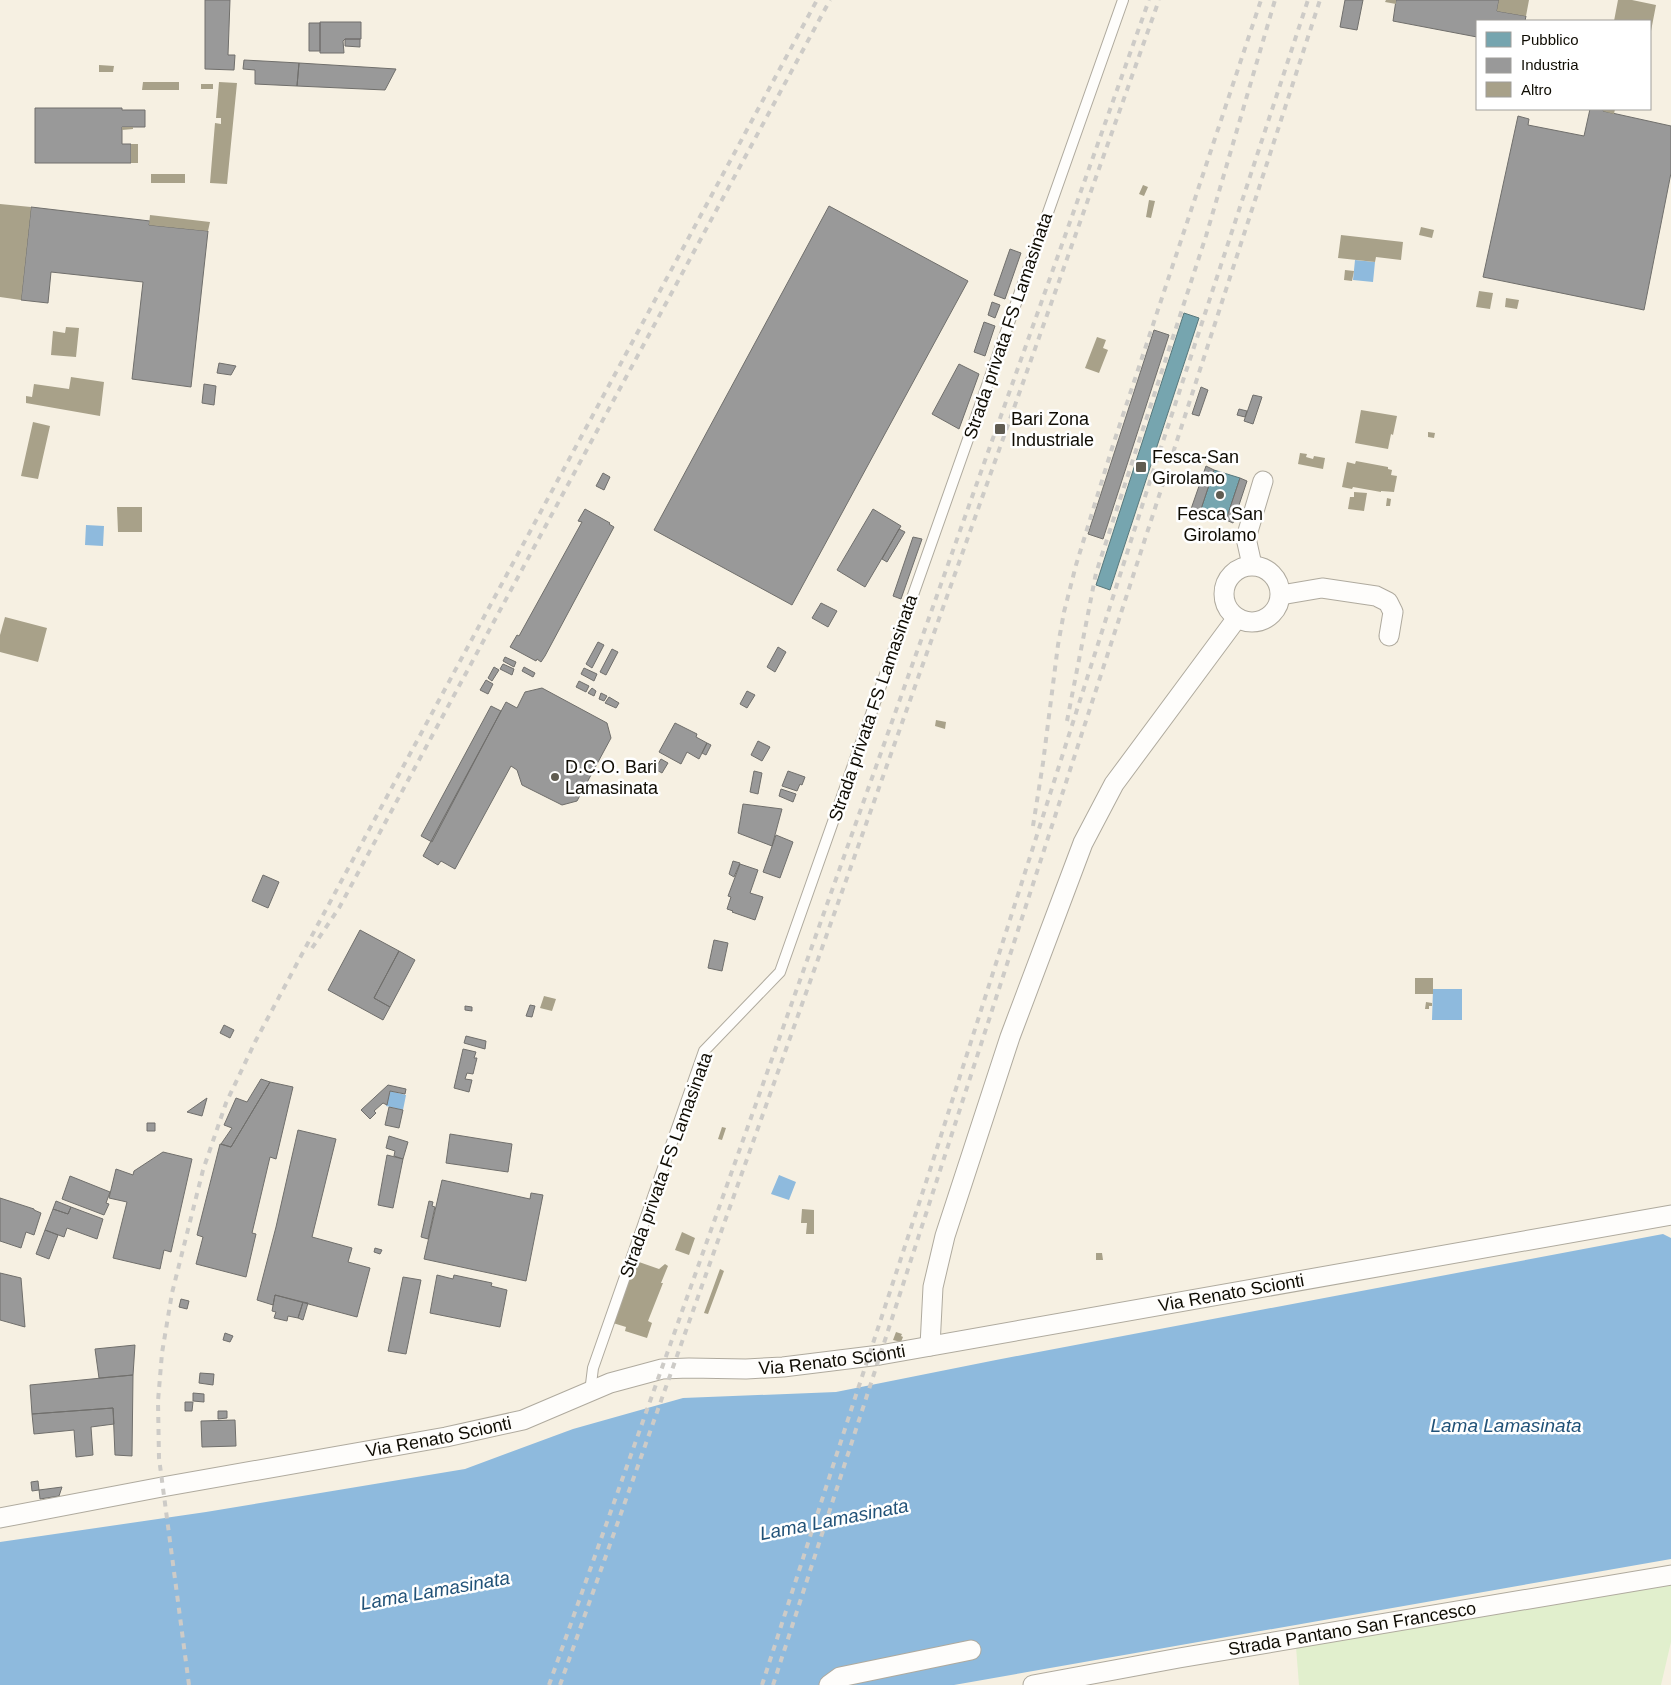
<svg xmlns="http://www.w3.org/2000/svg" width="1671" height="1685" font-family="Helvetica,sans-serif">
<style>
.green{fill:#e1efcd}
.water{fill:#8ebadd}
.public{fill:#76a5af;stroke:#57777b}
.industry{fill:#999;stroke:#706f6c}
.building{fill:#a8a189}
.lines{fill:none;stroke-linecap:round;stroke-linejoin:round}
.lane-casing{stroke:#afaa9e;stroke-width:12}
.street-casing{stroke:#afaa9e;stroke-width:21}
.lane{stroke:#fefdfb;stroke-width:10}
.street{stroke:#fefdfb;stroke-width:19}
.rail{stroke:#cdcbc7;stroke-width:4;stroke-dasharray:6 6;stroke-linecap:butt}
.poi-dot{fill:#605c51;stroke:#fff;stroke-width:2}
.labels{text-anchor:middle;stroke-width:5;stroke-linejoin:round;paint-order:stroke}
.street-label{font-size:18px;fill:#0f0c03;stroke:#fff}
.poi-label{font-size:18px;fill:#0f0c03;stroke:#fff;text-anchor:start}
.water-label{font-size:19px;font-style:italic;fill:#215278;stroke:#fff}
</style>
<rect width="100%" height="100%" fill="#f6f0e2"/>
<!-- green -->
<path class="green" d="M1671,1580V1642L1661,1685H1299L1296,1647Z"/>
<!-- water -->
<path class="water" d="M1355,260L1375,262L1373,282L1353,280Z
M86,525L104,526L103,546L85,545Z
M1433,989H1462V1020H1432Z
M390,1091L406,1095L403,1110L386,1106Z
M779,1175L796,1182L789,1200L771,1194Z
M1663,1234L1671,1238V1559L954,1685H0V1542L206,1512L465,1469L573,1429L683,1398L836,1392L996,1360Z"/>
<!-- public -->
<path class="public" d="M1184,313L1199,318L1110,590L1096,585Z
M1214,470L1240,478L1226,520L1200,512Z"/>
<!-- industry -->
<path class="industry" d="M205,0H230L228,55H235L234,70L205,69Z
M1345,0H1363L1357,30L1340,27Z
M1396,0H1499L1497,11L1526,16L1525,21H1477V37L1393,21Z
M320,22H361V39H345L343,41L344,53H320Z
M309,23H320V51H309Z
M345,39H360V47L345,46Z
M244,60L299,63L297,86L255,84V70L243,69Z
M299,63L396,69L385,90L297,86Z
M35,108H122V110H145V127H122V144H131V163H35Z
M1590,109H1604L1603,111L1671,126V173L1644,310L1483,277L1518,116L1529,119L1528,125L1584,136Z
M829,206L968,281L792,605L654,530Z
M31,207L150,221L149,225L208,231L191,387L132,379L143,282L51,272L48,303L21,300Z
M1010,249L1021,253L1005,299L994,295Z
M992,302L1000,305L995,318L988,315Z
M984,322L995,326L985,356L974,352Z
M1154,330L1169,335L1103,539L1088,534Z
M219,363L236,366L231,375L217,373Z
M959,364L979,374L959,429L932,414Z
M204,384L216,386L214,405L202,403Z
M1201,387L1208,390L1199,416L1192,414Z
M1253,395L1262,397L1253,424L1244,421Z
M1239,409L1247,411L1245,417L1237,415Z
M1206,466L1214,470L1200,512L1191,509Z
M603,473L610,477L604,490L596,486Z
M1240,478L1247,481L1233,523L1226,520Z
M585,509L610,523L609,524L614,527L545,656L541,662L537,659L536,661L510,647L517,635L519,636L582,522L578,521Z
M873,509L901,526L865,587L837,570Z
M899,529L905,532L887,562L882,559Z
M913,537L922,539L901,599L893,596Z
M821,603L837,611L828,627L812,618Z
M598,642L604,645L592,668L586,664Z
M778,647L786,652L775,672L767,667Z
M612,649L618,652L606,675L600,672Z
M505,657L516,662L514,667L503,661Z
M503,664L514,669L512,675L500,669Z
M494,667L499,670L492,681L488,678Z
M524,667L535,673L533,677L522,671Z
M584,668L597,674L594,681L581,674Z
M486,680L493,684L488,694L480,690Z
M579,681L589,686L586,692L576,687Z
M542,688L607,723L611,738L577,801L562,805L522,785L517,770L511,766L455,869L441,861L438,865L423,856L506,702L517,708L525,692Z
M592,688L596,691L594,696L588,693Z
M747,691L755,695L747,708L740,704Z
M601,693L607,696L604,701L599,699Z
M609,697L619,703L616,708L605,703Z
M491,706L501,711L432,842L421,836Z
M675,723L697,734L696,737L707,743L699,759L687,752L681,764L659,752Z
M758,741L770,747L762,761L751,755Z
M707,743L711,745L706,755L702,753Z
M661,759L668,763L662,773L655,769Z
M754,771L762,773L758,794L750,792Z
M788,771L805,777L802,785L800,784L797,791L782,786Z
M781,789L796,794L793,802L779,796Z
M743,804L782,809L772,846L738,833Z
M776,835L793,842L780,878L763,872Z
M733,861L740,863L734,877L729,874Z
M740,864L758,870L750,893L763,897L755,920L732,912L733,911L727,909L731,897L728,896Z
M263,875L279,882L268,908L252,901Z
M360,930L399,951L374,998L390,1007L383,1020L328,990Z
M714,940L728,943L722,971L708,968Z
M399,951L415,960L390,1007L374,998Z
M530,1005L535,1006L532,1017L526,1016Z
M465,1006L472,1007V1011L465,1010Z
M224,1025L234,1030L230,1038L220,1033Z
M466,1036L486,1041L485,1049L464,1043Z
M463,1049L476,1052L474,1058H477L473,1074L467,1073L465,1079L472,1080L469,1092L454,1088Z
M261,1079L270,1082L231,1147L221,1144L232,1128L224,1125L236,1098L247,1102Z
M270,1082L293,1087L276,1159L270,1157L252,1233L256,1234L246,1277L196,1264L203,1237L197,1235L220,1144L231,1147Z
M388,1085L406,1089L405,1094L390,1091L387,1105L383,1103L374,1111L376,1113L370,1119L361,1110Z
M207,1098L202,1116L187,1112Z
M389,1107L403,1110L399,1128L385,1125Z
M147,1123H155V1131H147Z
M298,1130L336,1139L312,1237L352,1248L348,1262L370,1268L357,1317L275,1295L273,1305L257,1300L276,1227Z
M450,1134L512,1144L508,1172L446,1163Z
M389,1136L408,1142L403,1159L394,1156L395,1151L386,1148Z
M163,1152L192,1159L171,1252L164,1250L160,1269L113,1258L127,1202L109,1198L116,1169L133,1175L134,1171Z
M387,1155L403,1159L393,1208L378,1205Z
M70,1176L110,1192L106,1203L109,1204L104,1215L62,1199Z
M442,1180L530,1199L531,1193L543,1195L526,1281L424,1259Z
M0,1198L34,1209V1210L41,1213L34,1235L26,1232L21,1248L0,1241Z
M56,1201L71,1207L68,1214L53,1209Z
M429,1201L433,1202L432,1206L435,1207L428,1239L421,1237Z
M71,1207L103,1219L97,1239L67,1228L64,1237L45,1230L53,1209L68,1214Z
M45,1230L58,1235L49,1259L36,1254Z
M375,1248L382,1250L380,1254L374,1252Z
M0,1273L21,1278L25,1327L0,1320Z
M437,1275L453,1279L454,1275L492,1283L491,1286L507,1290L500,1327L430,1313Z
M403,1277L421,1280L406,1354L388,1351Z
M275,1295L303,1302L298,1318L288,1316L287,1321L274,1318L276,1312L272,1311Z
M181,1299L189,1301L187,1309L179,1307Z
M303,1302L308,1303L303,1320L298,1318Z
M225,1333L233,1336L230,1342L223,1340Z
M135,1345L133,1375L99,1378L95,1349Z
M200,1373L214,1374L213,1385L199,1383Z
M133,1375L132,1456L115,1455L113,1408L32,1414L30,1385Z
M193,1393L204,1394V1402L193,1401Z
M185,1402H193L192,1411H185Z
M113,1408L114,1424L91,1427L93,1455L76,1457L74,1430L34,1434L32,1414Z
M218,1411H227V1418L218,1419Z
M235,1420L236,1446L202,1447L201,1421Z
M38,1481L39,1490L32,1491L31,1482Z
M62,1487L59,1496L40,1499L39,1490Z"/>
<!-- building -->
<path class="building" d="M1386,0H1396V4L1385,2Z
M1499,0H1529L1526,16L1497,11Z
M1618,0H1632L1656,5L1651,31L1650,21H1614Z
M99,65L114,66L113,72H99Z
M143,82H179V90H142Z
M219,82L237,83L227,184L210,183L215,123L221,124V118H216Z
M201,84H213V89H201Z
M1604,109H1615L1614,114L1603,111Z
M122,127H133V129L122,130Z
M131,144H138V163H131Z
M151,174H185V183H151Z
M1143,185L1148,187L1144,196L1139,194Z
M1149,200L1155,201L1151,218L1146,217Z
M0,204L31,207L21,300L0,297Z
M150,215L210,222L208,231L149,225Z
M1421,227L1434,230L1432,238L1419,235Z
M1341,235L1403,242L1401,260L1376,257L1375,262L1338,258Z
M1345,270L1354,271L1352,281L1344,280Z
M1479,291L1493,293L1490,309L1476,307Z
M1506,298L1519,300L1517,309L1505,307Z
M66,327L79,328L76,357L51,355L53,331L65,333Z
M1097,337L1106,340L1103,348L1108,350L1099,373L1085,368Z
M71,377L104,382L100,416L26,403V396L32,397L34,384L69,389Z
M1361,410L1397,416L1393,435L1391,434L1388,449L1355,443Z
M33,422L50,426L38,479L21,476Z
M1428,432L1435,433L1434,438L1428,437Z
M1300,453L1307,454L1306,457L1313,459L1314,456L1325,458L1323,469L1298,464Z
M1356,461L1388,467V469L1392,470L1391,475L1397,476L1394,492L1381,491V492L1353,487L1352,489L1342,487L1347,462L1355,464Z
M1354,492L1367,493L1364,511L1348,509L1350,497H1354Z
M1387,498L1391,499L1390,506H1386Z
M117,507H142V532H118Z
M5,617L47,628L38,662L0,652V635Z
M936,720L946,722L945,729L935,726Z
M1415,978H1433V994H1415Z
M544,996L556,999L552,1011L540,1008Z
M1426,1002L1432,1003V1006H1429V1009H1425Z
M722,1127L726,1128L722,1140L718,1139Z
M802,1209L814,1210V1234H806L807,1223H801Z
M682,1232L695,1238L689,1255L675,1250Z
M1096,1253H1102L1103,1260H1096Z
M635,1262L639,1264V1262L659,1269L665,1264L668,1266L661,1283H663L648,1321L652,1323L647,1338L625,1331L626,1327L613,1323Z
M720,1269L724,1271L708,1314L704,1313Z
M896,1332L902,1334L901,1336L903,1337L901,1342L893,1340Z"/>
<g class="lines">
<defs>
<path id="lane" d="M590,1392L593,1368L704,1051L780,972L1123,0"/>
<g id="street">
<path d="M1252,565L1246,538L1263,481"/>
<circle cx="1252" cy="594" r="28"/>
<path d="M1281,595L1322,588L1376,596L1388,602L1393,612L1389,636"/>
<path d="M930,1346L933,1287L945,1236L1010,1037L1083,843L1114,784L1237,618"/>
<path id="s1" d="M0,1518L162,1487L446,1437L523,1420L610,1383L662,1369L689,1368L746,1369L783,1367L880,1355L1671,1215"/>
<path d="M829,1685L840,1677L971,1650"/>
<path id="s2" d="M1033,1685L1179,1658L1671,1575"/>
</g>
</defs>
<!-- lane casing -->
<use href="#lane" class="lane-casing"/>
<!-- street casing -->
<use href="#street" class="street-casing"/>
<!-- lane -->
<use href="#lane" class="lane"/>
<!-- street -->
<use href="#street" class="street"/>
<!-- rail -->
<path class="rail" d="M1067,721L1096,573L1206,236L1275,0
M1033,826L1043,763L1058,645L1064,612L1076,565L1113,445L1261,0
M312,948L339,908L830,0
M189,1685L159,1458L158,1401L162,1353L172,1293L203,1170L226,1103L255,1042L309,941L817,0
M549,1685L1149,0
M560,1685L1159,0
M762,1685L854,1401L930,1170L1151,478L1308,0
M773,1685L1320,0"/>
</g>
<!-- markers -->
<g class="poi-dot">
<rect x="994" y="423" width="12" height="12" rx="2.5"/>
<rect x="1135" y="461" width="12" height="12" rx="2.5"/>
<circle cx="1220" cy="495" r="5"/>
<circle cx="555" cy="777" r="5"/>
</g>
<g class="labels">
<!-- street labels -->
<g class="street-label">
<text transform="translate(1008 326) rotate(-71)" y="6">Strada privata FS Lamasinata</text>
<text transform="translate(873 708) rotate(-71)" y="6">Strada privata FS Lamasinata</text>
<text transform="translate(666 1165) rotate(-70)" y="6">Strada privata FS Lamasinata</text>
<text dy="6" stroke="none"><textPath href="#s1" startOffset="1256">Via Renato Scionti</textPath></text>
<text dy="6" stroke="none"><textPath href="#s1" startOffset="851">Via Renato Scionti</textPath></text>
<text dy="6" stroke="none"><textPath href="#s1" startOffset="446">Via Renato Scionti</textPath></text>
<text dy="6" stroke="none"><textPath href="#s2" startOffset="324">Strada Pantano San Francesco</textPath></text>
</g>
<!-- poi labels -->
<g class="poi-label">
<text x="1011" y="425">Bari Zona<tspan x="1011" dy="21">Industriale</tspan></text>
<text x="1152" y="463">Fesca-San<tspan x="1152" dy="21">Girolamo</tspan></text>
<text x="1220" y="520" text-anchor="middle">Fesca San<tspan x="1220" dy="21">Girolamo</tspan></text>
<text x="565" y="773">D.C.O. Bari<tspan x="565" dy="21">Lamasinata</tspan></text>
</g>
<!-- water labels -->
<g class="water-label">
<text x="1506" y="1432">Lama Lamasinata</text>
<text transform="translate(834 1519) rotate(-11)" y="7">Lama Lamasinata</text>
<text transform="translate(435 1590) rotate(-10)" y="7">Lama Lamasinata</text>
</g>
</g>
<!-- legend -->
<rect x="1476" y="20" width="175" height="90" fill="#ffffff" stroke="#9f9e9a"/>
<rect x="1486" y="32" width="25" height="15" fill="#76a5af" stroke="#9f9e9a"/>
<text x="1521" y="45" font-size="15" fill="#0f0c03">Pubblico</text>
<rect x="1486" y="58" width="25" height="15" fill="#999999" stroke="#9f9e9a"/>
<text x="1521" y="70" font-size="15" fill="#0f0c03">Industria</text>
<rect x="1486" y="82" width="25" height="15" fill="#a8a189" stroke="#9f9e9a"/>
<text x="1521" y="95" font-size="15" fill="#0f0c03">Altro</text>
</svg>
